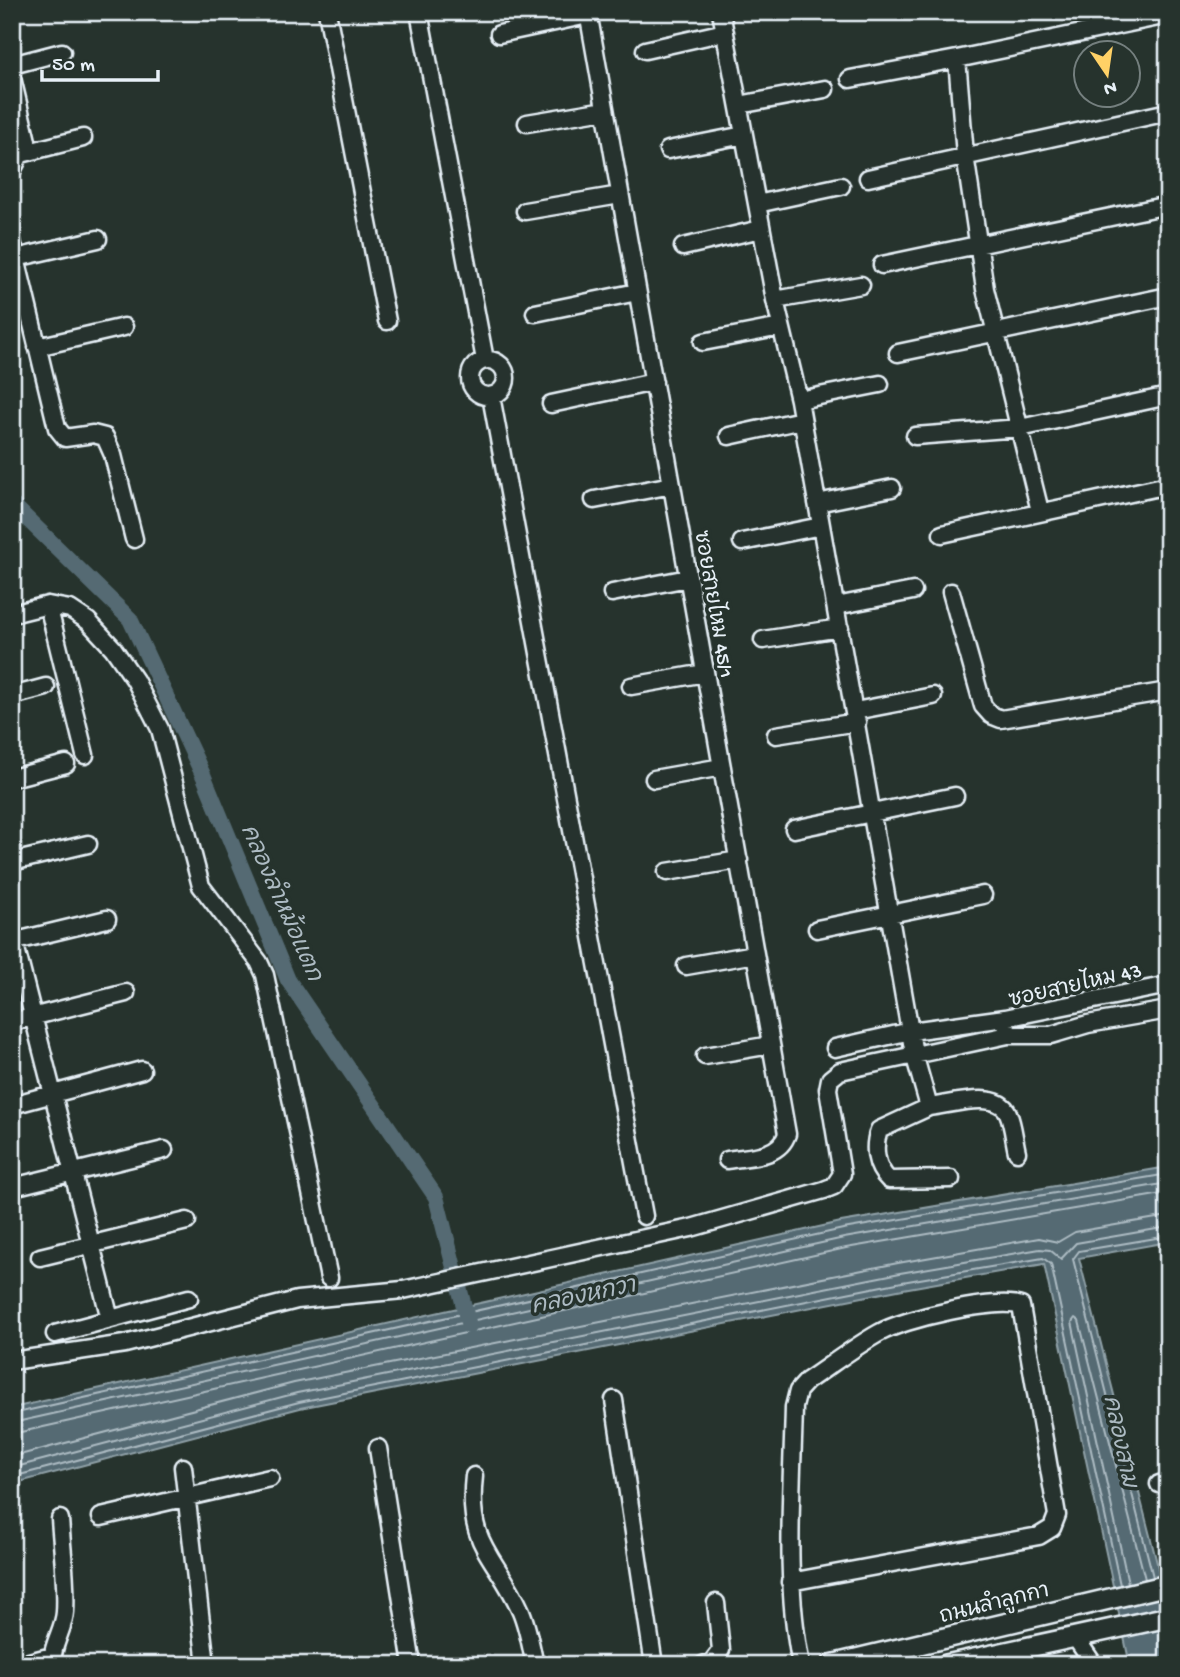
<svg xmlns="http://www.w3.org/2000/svg" width="1180" height="1677" font-family="'Gochi Hand','Playpen Sans Thai',sans-serif">
<style>
.water{fill:#556b73;stroke:#90a1a8;stroke-width:2}
.lines{fill:none;stroke-linecap:round;stroke-linejoin:round}
.shore{stroke:#adbbc3;stroke-width:2}
.canal{stroke:#556b73;stroke-width:16}
.minor-casing{stroke:#e8f1f8;stroke-width:21}
.major-casing{stroke:#e8f1f8;stroke-width:24}
.minor{stroke:#26332d;stroke-width:16}
.major{stroke:#26332d;stroke-width:19}
.labels{text-anchor:middle;stroke-width:7;stroke-linejoin:round;paint-order:stroke}
.street-label{font-size:21px;fill:#e8f1f8;stroke:#26332d}
.water-label{font-size:23px;font-style:italic;fill:#adbbc3;stroke:#26332d}
</style>
<rect width="100%" height="100%" fill="#26332d"/>
<filter id="ink" filterUnits="userSpaceOnUse"><feTurbulence type="fractalNoise" baseFrequency=".0143" numOctaves="2"/><feDisplacementMap in="SourceGraphic" scale="14" xChannelSelector="R" yChannelSelector="G"/><feConvolveMatrix kernelMatrix="1 2 1 2 8 2 1 2 1" color-interpolation-filters="sRGB"/></filter>
<g filter="url(#ink)">
<!-- water -->
<path class="water" d="M1168,1167V1242L1079,1258L1159,1571L1168,1614V1665H1130L1044,1264L903,1289L300,1408L12,1484V1408L841,1222Z"/>
<g class="lines">
<!-- shore -->
<path class="shore" d="M12,1414L843,1229L1168,1174
M12,1423L844,1238L1168,1183
M12,1434L846,1248L1168,1193
M12,1457L294,1383L898,1263L1039,1238L1058,1242L1075,1232L1168,1216
M12,1468L297,1393L900,1273L1040,1249L1050,1250L1061,1259L1076,1243L1168,1227
M12,1477L299,1402L902,1282L1043,1258L1051,1264L1120,1585
M1153,1577L1073,1259L1079,1251L1168,1236
M1128,1583L1072,1322L1075,1318L1079,1321L1145,1579"/>
<!-- canal -->
<path class="canal" d="M12,504L130,619L204,777L288,980L436,1197L469,1326"/>
<defs>
<path id="minor" d="M327,12L387,321
M419,12L485,360
M588,12L787,1134C779,1158 749,1156 727,1160
M721,12L775,300L799,400L914,1054L929,1107L879,1130C873,1147 875,1167 889,1180L951,1179
M499,34L588,15
M645,50L725,32
M12,65L62,52
M12,78L27,141L12,171
M850,79L957,59
M739,105L825,89
M527,123L605,110
M668,150L744,135
M21,154L83,138
M868,178L1168,112
M757,204L841,186
M525,211L620,195
M12,241L57,428L65,438L93,434L105,437L113,455L134,539
M683,247L761,229
M16,258L98,239
M882,265L1168,205
M775,300L861,285
M535,313L637,292
M703,342L781,327
M37,347L124,327
M898,353L1168,296
M470 378a18 18 0 1 1 36 0a18 18 0 1 1-36 0Z
M491,396L644,1216
M799,400L880,384
M551,404L654,382
M729,436L802,420
M915,436L1020,428L1168,396
M594,500L672,485
M817,503L892,488
M1040,511L985,289L965,155L957,59L1168,15
M942,534L1168,485
M742,542L821,526
M951,592L983,706L991,715L1001,719L1168,691
M612,593L688,578
M48,605L85,755
M836,606L913,591
M12,614L48,605L70,609L88,621L113,648L135,680L160,729L201,886L259,962L265,975L329,1278
M763,640L840,628
M631,686L705,673
M12,696L46,687
M855,711L933,696
M776,735L857,722
M12,778L66,764
M654,779L722,767
M794,829L955,796
M12,862L88,844
M667,872L739,860
M817,929L983,895
M12,933L110,1319
M12,942L107,919
M686,966L755,954
M12,1022L126,993
M1008,1035L1005,1018L1168,985
M835,1048L911,1031L1005,1018
M705,1056L771,1045
M12,1105L142,1070
M929,1107C949,1105 997,1089 1008,1113C1013,1124 1014,1140 1017,1152
M17,1186L164,1150
M40,1257L187,1221
M55,1334L189,1298
M12,1361L125,1344L297,1300L403,1290L691,1228L824,1190L834,1186L842,1174L828,1089L830,1079L840,1071L1008,1035H1051L1088,1024L1168,1010
M614,1400L654,1665
M378,1448L412,1665
M183,1467L206,1665
M474,1476C466,1547 496,1555 521,1611C528,1628 531,1647 535,1665
M1159,1484L1168,1482
M101,1517L270,1478
M790,1582L1039,1536L1052,1528L1057,1515L1021,1306C997,1297 903,1319 879,1333C854,1347 831,1365 807,1381L798,1391L794,1407C792,1493 784,1580 801,1665
M1075,1637L1094,1665
M18,1665L52,1656
M53,1665C50,1647 64,1630 65,1612C67,1582 62,1550 60,1519
M703,1665L712,1662L721,1650L716,1603"/>
<path id="major" d="M831,1665L1168,1585
M946,1665L1168,1617"/>
</defs>
<!-- minor casing -->
<use href="#minor" class="minor-casing"/>
<!-- major casing -->
<use href="#major" class="major-casing"/>
<!-- minor -->
<use href="#minor" class="minor"/>
<!-- major -->
<use href="#major" class="major"/>
</g>
</g>
<g class="labels">
<!-- street labels -->
<g class="street-label">
<text transform="translate(715 604) rotate(80)" y="7">ซอยสายไหม 45/1</text>
<text transform="translate(1075 984) rotate(-13)" y="7">ซอยสายไหม 43</text>
<text transform="translate(994 1602) rotate(-14)" y="7">ถนนลำลูกกา</text>
</g>
<!-- water labels -->
<g class="water-label">
<text transform="translate(283 902) rotate(66)" y="8">คลองลำหม้อแตก</text>
<text transform="translate(583 1294) rotate(-12)" y="8">คลองหกวา</text>
<text transform="translate(1122 1441) rotate(78)" y="8">คลองสาม</text>
</g>
</g>
<!-- margin -->
<rect width="1180" height="1677" fill="none" stroke="#26332d" stroke-width="42"/>
<rect x="21" y="21" width="1138" height="1635" fill="none" stroke="#e8f1f8" stroke-width="2.5" filter="url(#ink)"/>
<!-- north arrow -->
<g transform="translate(1107 74) rotate(167)"><circle r="33" fill="#26332d" stroke="#747f7e" stroke-width="2"/>
<path d="M0-5L12 26L0 18L-12 26Z" fill="#ffd166"/>
<text y="-10" font-size="19" font-weight="bold" text-anchor="middle" fill="#e8f1f8">N</text>
</g>
<!-- scale -->
<path d="M42 70v10h116v-10" fill="none" stroke="#e8f1f8" stroke-width="3.5"/>
<text x="52" y="70" font-size="21" fill="#e8f1f8" stroke="#26332d" stroke-width="5" paint-order="stroke">50 m</text>
</svg>
